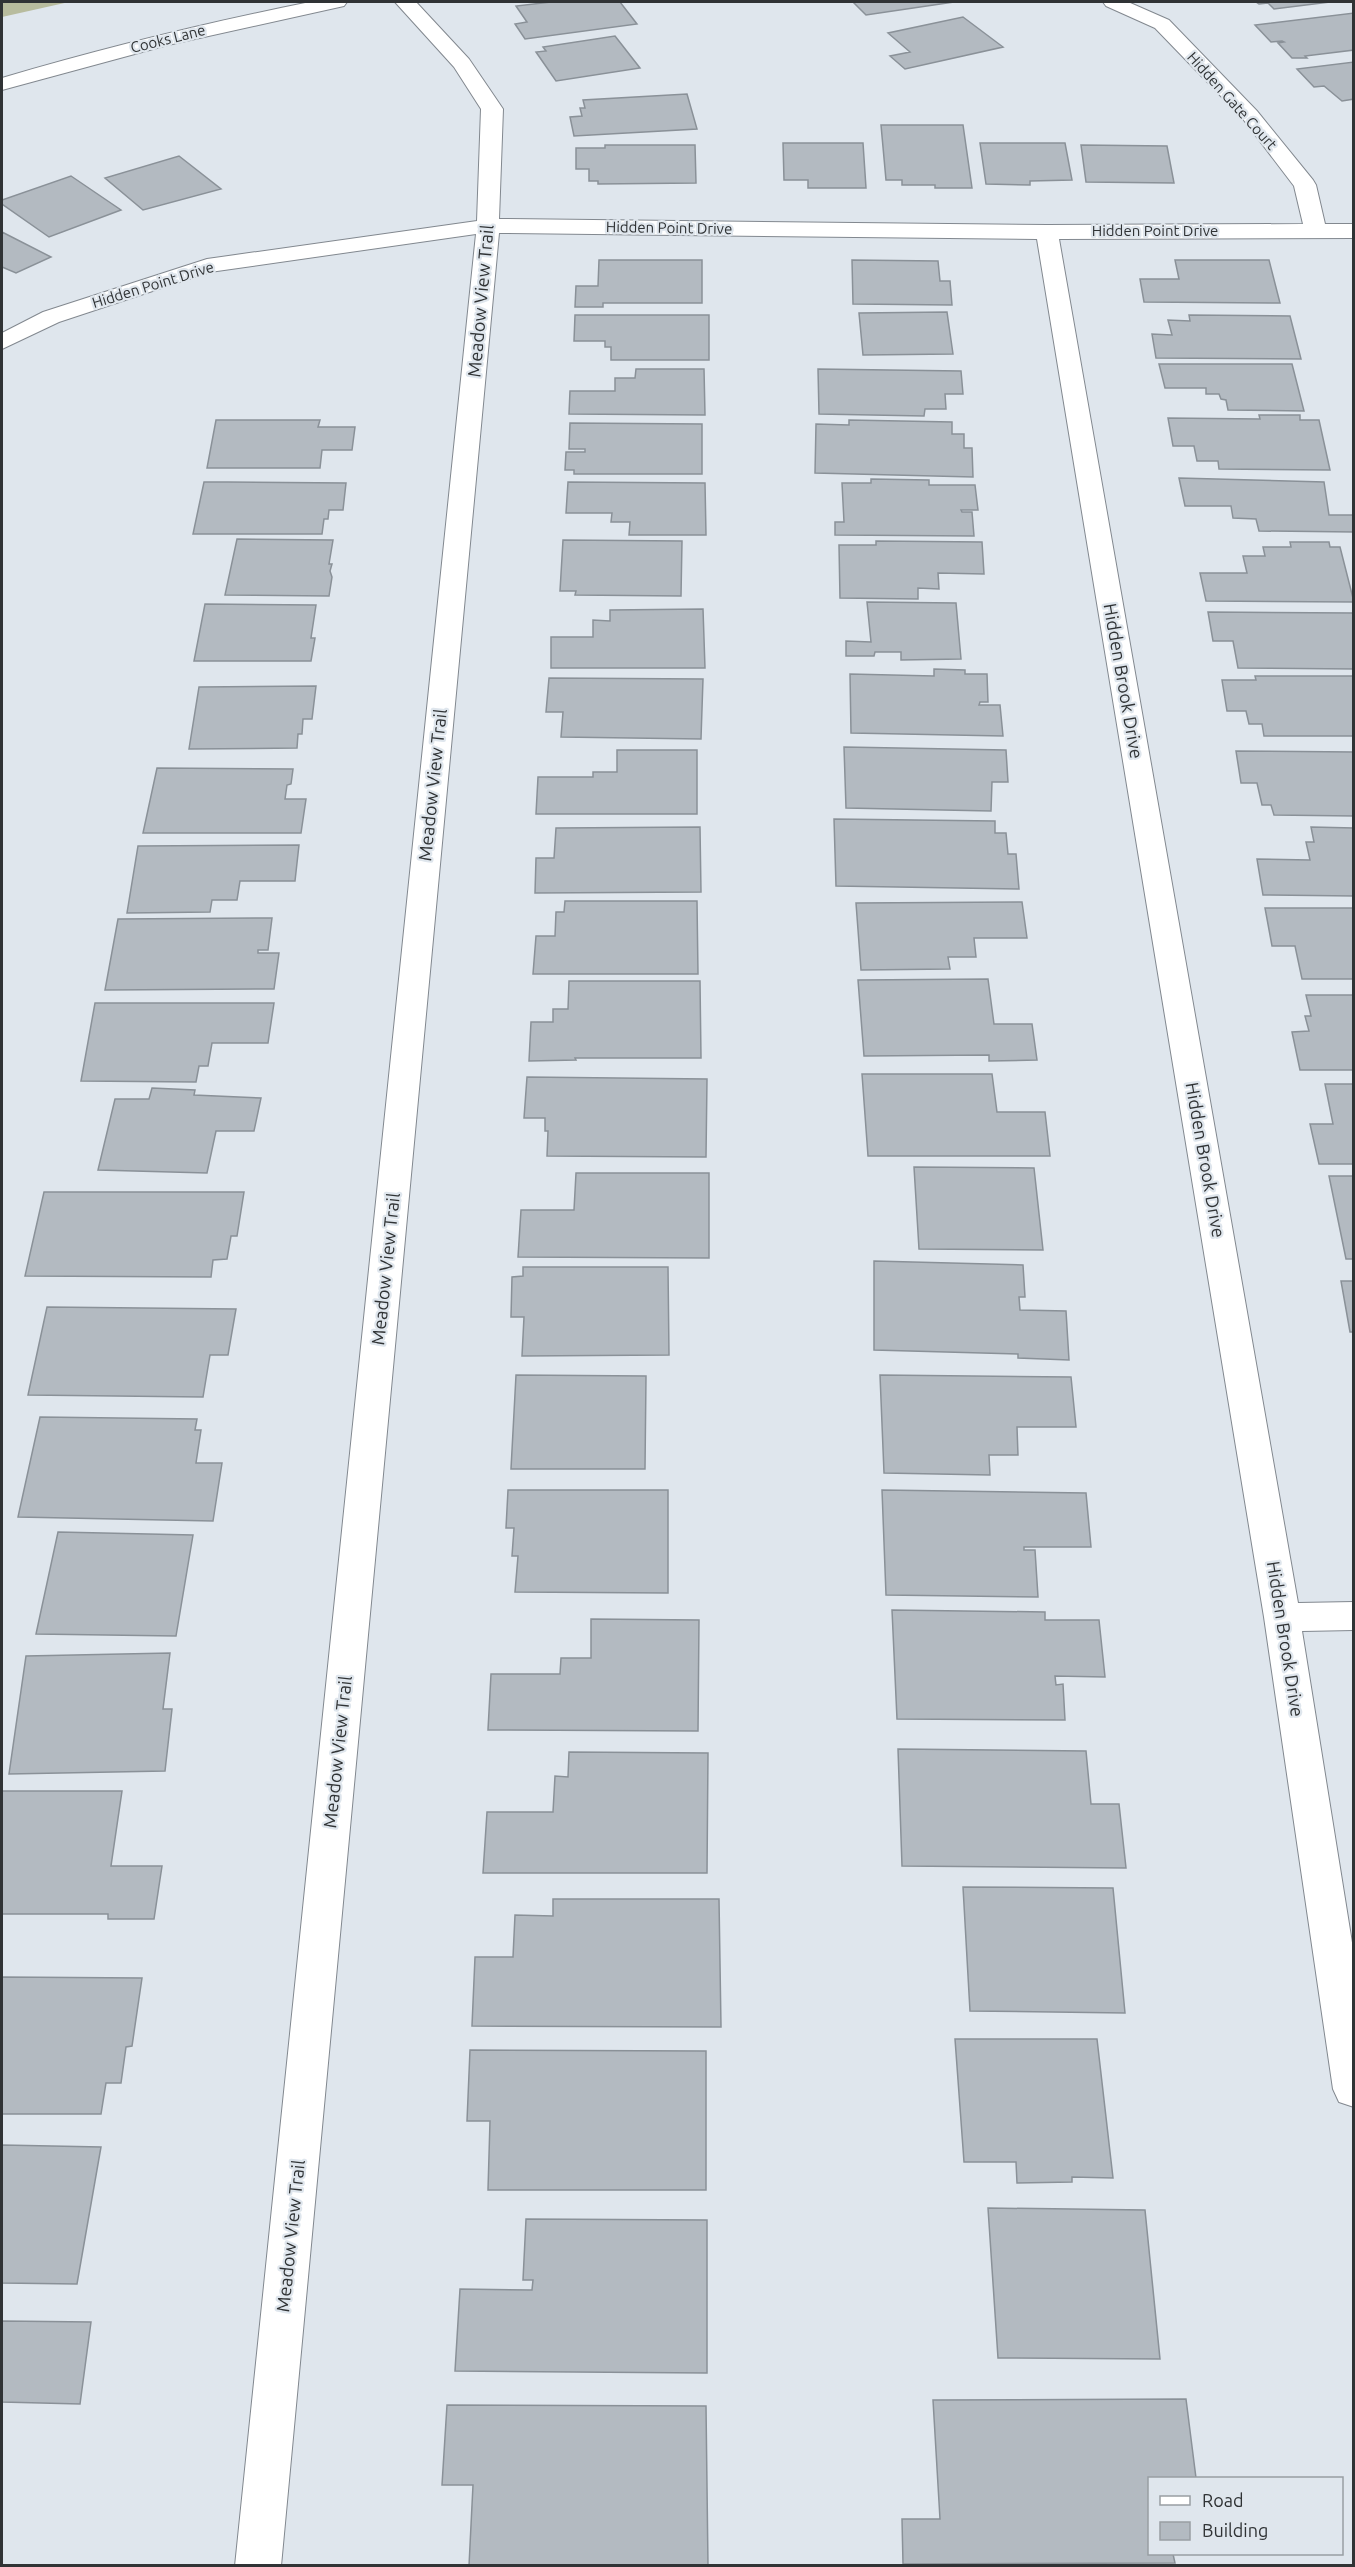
<svg xmlns="http://www.w3.org/2000/svg" width="1355" height="2567" font-family="Ubuntu,sans-serif">
<style>
.green{fill:#b8bc9e}
.building{fill:#b3bac1;stroke:#8a9198;stroke-width:1.5}
.lines{fill:none;stroke-linecap:round;stroke-linejoin:round}
.minor-casing{stroke:#82888f;stroke-width:2}
.tertiary-casing{stroke:#82888f;stroke-width:2}
.minor{fill:#fff;fill-rule:evenodd}
.tertiary{fill:#fff;fill-rule:evenodd}
.labels{text-anchor:middle;stroke-width:4.5;stroke-linejoin:round;paint-order:stroke}
.far-street-label{font-size:15px;fill:#303335;stroke:#dfe6ed}
.street-label{font-size:18px;fill:#303335;stroke:#dfe6ed}
</style>
<rect width="100%" height="100%" fill="#dfe6ed"/>
<!-- green -->
<path class="green" d="M2,2H69L2,17Z"/>
<!-- building -->
<path class="building" d="M551,2H620L637,24L525,39L515,24L527,22L516,6Z
M853,2H954L866,15Z
M1256,2H1330L1274,9L1268,3L1259,4Z
M1354,13V50L1305,56L1307,58H1292L1278,43L1284,42L1282,41L1271,42L1255,25Z
M963,17L1003,47L905,69L890,56L910,52L888,33Z
M615,36L640,68L556,81L536,52L546,51L543,47Z
M1354,62V99L1342,101L1324,86L1314,87L1297,69Z
M687,94L697,129L574,136L570,117L582,116L580,108H585L583,100Z
M881,125H963L972,188H935V185H902V180H886Z
M783,143H863L866,188H808V180H784Z
M980,143H1065L1072,180L1030,181V185L986,184Z
M605,145H695L696,183L598,184V181H589V169H576V148H605Z
M1081,145L1167,146L1174,183L1086,182Z
M179,156L221,189L143,210L105,178Z
M71,176L121,210L49,237L2,204V200Z
M2,232L51,257L16,273L2,267Z
M599,260H702V303H603V307H575L576,286H598Z
M852,260L938,261L940,281H950L952,305L853,304Z
M1175,260H1269L1280,303L1144,302L1140,279H1179Z
M947,312L953,354L863,355L859,313Z
M575,315H709V360H611V347H605V341H574Z
M1189,315L1290,316L1301,359L1156,358L1152,334L1172,335L1168,320L1190,321Z
M1159,364H1292L1304,411L1228,410L1226,400L1221,399L1219,394H1206V388H1165Z
M636,369H704L705,415L569,414L570,391H615V378H635Z
M818,369L961,371L963,394H945L946,409H925L924,416L819,414Z
M1259,415H1300V420H1319L1330,470L1219,469L1218,461H1197L1194,446H1173L1168,418L1260,419Z
M216,420H320L318,427H355L352,450H322L320,468H207Z
M849,420L952,422V434H964V448H972L973,477L815,473L816,424L849,425Z
M570,423L702,424V474H574V470H565L566,452H585V449H569Z
M1179,478L1324,482L1329,515H1354V532L1259,531L1256,519L1233,518L1231,506H1185Z
M871,479L929,480V485H975L978,510H961L962,512H972L974,536L835,535V522H844L842,483H871Z
M204,482H228L346,483L343,510H329L328,519H324L322,534H193Z
M568,482L705,483L706,535H629L630,522H611L612,513H566Z
M237,539L333,540L329,564H332L330,571L332,577L329,596L225,595Z
M563,540L682,541L681,596L575,595L576,591H560Z
M876,541L982,542L984,574L938,573L939,589L918,588V599L840,598L839,545H876Z
M1290,542H1329L1330,547H1340L1354,602L1206,601L1200,573H1247L1243,556H1265L1263,547H1291Z
M867,602L956,603L961,659L901,660V652H875L874,656H846V641L871,642Z
M205,604L316,605L311,638H315L311,661H194Z
M703,609L705,668H551V637H593V620L610,621V610Z
M1208,612L1354,613V669L1238,668L1233,641H1213Z
M934,669L965,670V674H987L988,702H980L979,705H1000L1003,736L851,733L850,674L934,676Z
M1255,676H1354V736H1264L1262,724H1249L1246,711H1227L1222,680H1256Z
M549,678L703,679L701,739L561,737L563,712H546Z
M316,686L312,719H303L302,734H298L297,748L189,749L199,687Z
M844,747L1006,750L1008,782H992L991,811L846,808Z
M617,750H697V814H536L538,777H593V772H617Z
M1236,751L1354,752V816L1274,815L1271,805H1262L1257,783H1241Z
M157,768L293,769L291,784L287,785L285,799H306L301,833H143Z
M834,819L995,821V833H1006L1008,854H1016L1019,889L836,886Z
M700,827L701,892L535,893L536,858H554L556,828Z
M1311,827L1354,828V896L1263,895L1257,859L1310,860L1306,842H1314Z
M299,845L295,881H240L237,900H212L210,912L127,913L138,846Z
M565,901H697L698,974H533L536,936H555L556,912H564Z
M1022,902L1027,938H974L976,957H948L950,969L861,970L856,903Z
M1265,908H1354V979H1302L1295,946H1272Z
M272,918L268,950H258V953H279L274,989L105,990L118,919Z
M988,979L994,1024H1032L1037,1060L989,1061V1055L864,1056L858,980Z
M569,981H700L701,1058H575L576,1060L529,1061L531,1022H553V1009H568Z
M1306,995H1354V1070H1300L1292,1032L1309,1031L1305,1016H1311Z
M95,1003H274L268,1043H212L208,1066H199L196,1082L81,1081Z
M862,1074H992L997,1112H1045L1050,1156H868Z
M527,1077L707,1079L706,1157L547,1156L548,1131H545V1118H524Z
M1325,1084H1354V1164H1319L1310,1124H1333Z
M152,1088L195,1090L194,1095L261,1098L254,1131H216L207,1173L98,1170L115,1099H149Z
M914,1167L1034,1168L1043,1250L919,1249Z
M576,1173H709V1258L518,1257L521,1210H574Z
M1329,1176H1354V1259H1346Z
M44,1192H244L237,1236H231L227,1259L213,1260L211,1277L25,1276Z
M874,1261L1023,1265L1025,1297H1019L1020,1310L1066,1311L1069,1360L1018,1358V1354L874,1350Z
M523,1267H668L669,1355L522,1356L524,1317H511L512,1277L523,1276Z
M1341,1281H1354V1332H1350Z
M47,1307L236,1309L228,1355H210L203,1397L28,1395Z
M516,1375L646,1376L645,1469H511Z
M880,1375L1071,1377L1076,1427H1017L1018,1455H989L990,1475L884,1473Z
M40,1417L197,1419L195,1430H201L196,1463H222L213,1521L18,1517Z
M508,1490H668V1593L515,1592L518,1556H512L514,1528H506Z
M882,1490L1086,1493L1091,1547H1024V1550H1035L1038,1597L886,1595Z
M58,1532L193,1535L176,1636L36,1634Z
M892,1610L1045,1612V1620H1099L1105,1677L1055,1676L1056,1685L1063,1684L1065,1720L897,1719Z
M591,1619L699,1620L698,1731L488,1730L491,1674H560L561,1658H591Z
M170,1653L163,1709H172L165,1771L9,1774L26,1656Z
M898,1749L1086,1751L1091,1804H1119L1126,1868L902,1866Z
M569,1752L708,1753L707,1873H483L487,1812H553L555,1776L568,1777Z
M2,1791H122L111,1866H162L154,1919H108V1914H2Z
M963,1887L1113,1888L1125,2013L970,2011Z
M553,1899H719L721,2027L472,2026L475,1957H513L515,1915L553,1916Z
M2,1977L142,1978L132,2046L126,2047L121,2083H106L101,2114H2Z
M955,2039H1097L1113,2178L1072,2177V2182L1017,2183L1016,2162H964Z
M470,2050L706,2051V2190H488L490,2121H467Z
M2,2145L101,2147L77,2284L2,2283Z
M988,2208L1145,2210L1160,2359L998,2358Z
M526,2219L707,2220V2373L455,2371L460,2289L532,2290L533,2280H523Z
M2,2321L91,2322L80,2404L2,2402Z
M1186,2399L1196,2478H1150V2554H1173L1175,2563L903,2564L902,2519H940L933,2400Z
M447,2405L706,2406L708,2566H469L473,2485H442Z"/>
<g class="lines">
<defs>
<path id="minor" d="M395,2H416L469,59L503,109L499,219L1047,225L1303,224L1294,186L1243,119L1155,28L1106,6L1103,2H1128L1169,20L1257,111L1313,180L1316,185L1325,224H1354V238L1059,239L1298,1603L1354,1602V1630L1302,1631L1354,1955V2107L1339,2102L1333,2089L1264,1617L1037,239L499,233L281,2566H235L476,234L210,272L59,322L2,349V333L43,312L207,259L477,221L481,109L454,67Z"/>
<path id="tertiary" d="M310,2H347L344,6L168,45L2,90V78C103,48 206,23 310,2Z"/>
</defs>
<!-- minor casing -->
<use href="#minor" class="minor-casing"/>
<!-- tertiary casing -->
<use href="#tertiary" class="tertiary-casing"/>
<!-- minor -->
<use href="#minor" class="minor"/>
<!-- tertiary -->
<use href="#tertiary" class="tertiary"/>
</g>
<g class="labels">
<!-- far-street labels -->
<g class="far-street-label">
<text transform="translate(168 39) rotate(-14)" y="5">Cooks Lane</text>
<text transform="translate(1232 101) rotate(48)" y="5">Hidden Gate Court</text>
<text transform="translate(669 228) rotate(1)" y="5">Hidden Point Drive</text>
<text x="1155" y="236">Hidden Point Drive</text>
<text transform="translate(153 285) rotate(-17)" y="5">Hidden Point Drive</text>
</g>
<!-- street labels -->
<g class="street-label">
<text transform="translate(481 301) rotate(-85)" y="6">Meadow View Trail</text>
<text transform="translate(1123 681) rotate(80)" y="6">Hidden Brook Drive</text>
<text transform="translate(433 785) rotate(-84)" y="6">Meadow View Trail</text>
<text transform="translate(1205 1160) rotate(80)" y="6">Hidden Brook Drive</text>
<text transform="translate(386 1269) rotate(-84)" y="6">Meadow View Trail</text>
<text transform="translate(1285 1639) rotate(81)" y="6">Hidden Brook Drive</text>
<text transform="translate(338 1752) rotate(-84)" y="6">Meadow View Trail</text>
<text transform="translate(291 2236) rotate(-84)" y="6">Meadow View Trail</text>
</g>
</g>
<!-- border -->
<rect width="1355" height="2567" fill="none" stroke="#303335" stroke-width="6"/>
<!-- legend -->
<rect x="1148" y="2477" width="195" height="78" fill="#dfe6ed" stroke="#999ea3" stroke-width="1.5"/>
<rect x="1160" y="2496" width="30" height="9" fill="#ffffff" stroke="#999ea3" stroke-width="1.5"/>
<text x="1202" y="2507" font-size="18" fill="#303335">Road</text>
<rect x="1160" y="2522" width="30" height="18" fill="#b3bac1" stroke="#999ea3" stroke-width="1.5"/>
<text x="1202" y="2537" font-size="18" fill="#303335">Building</text>
</svg>
